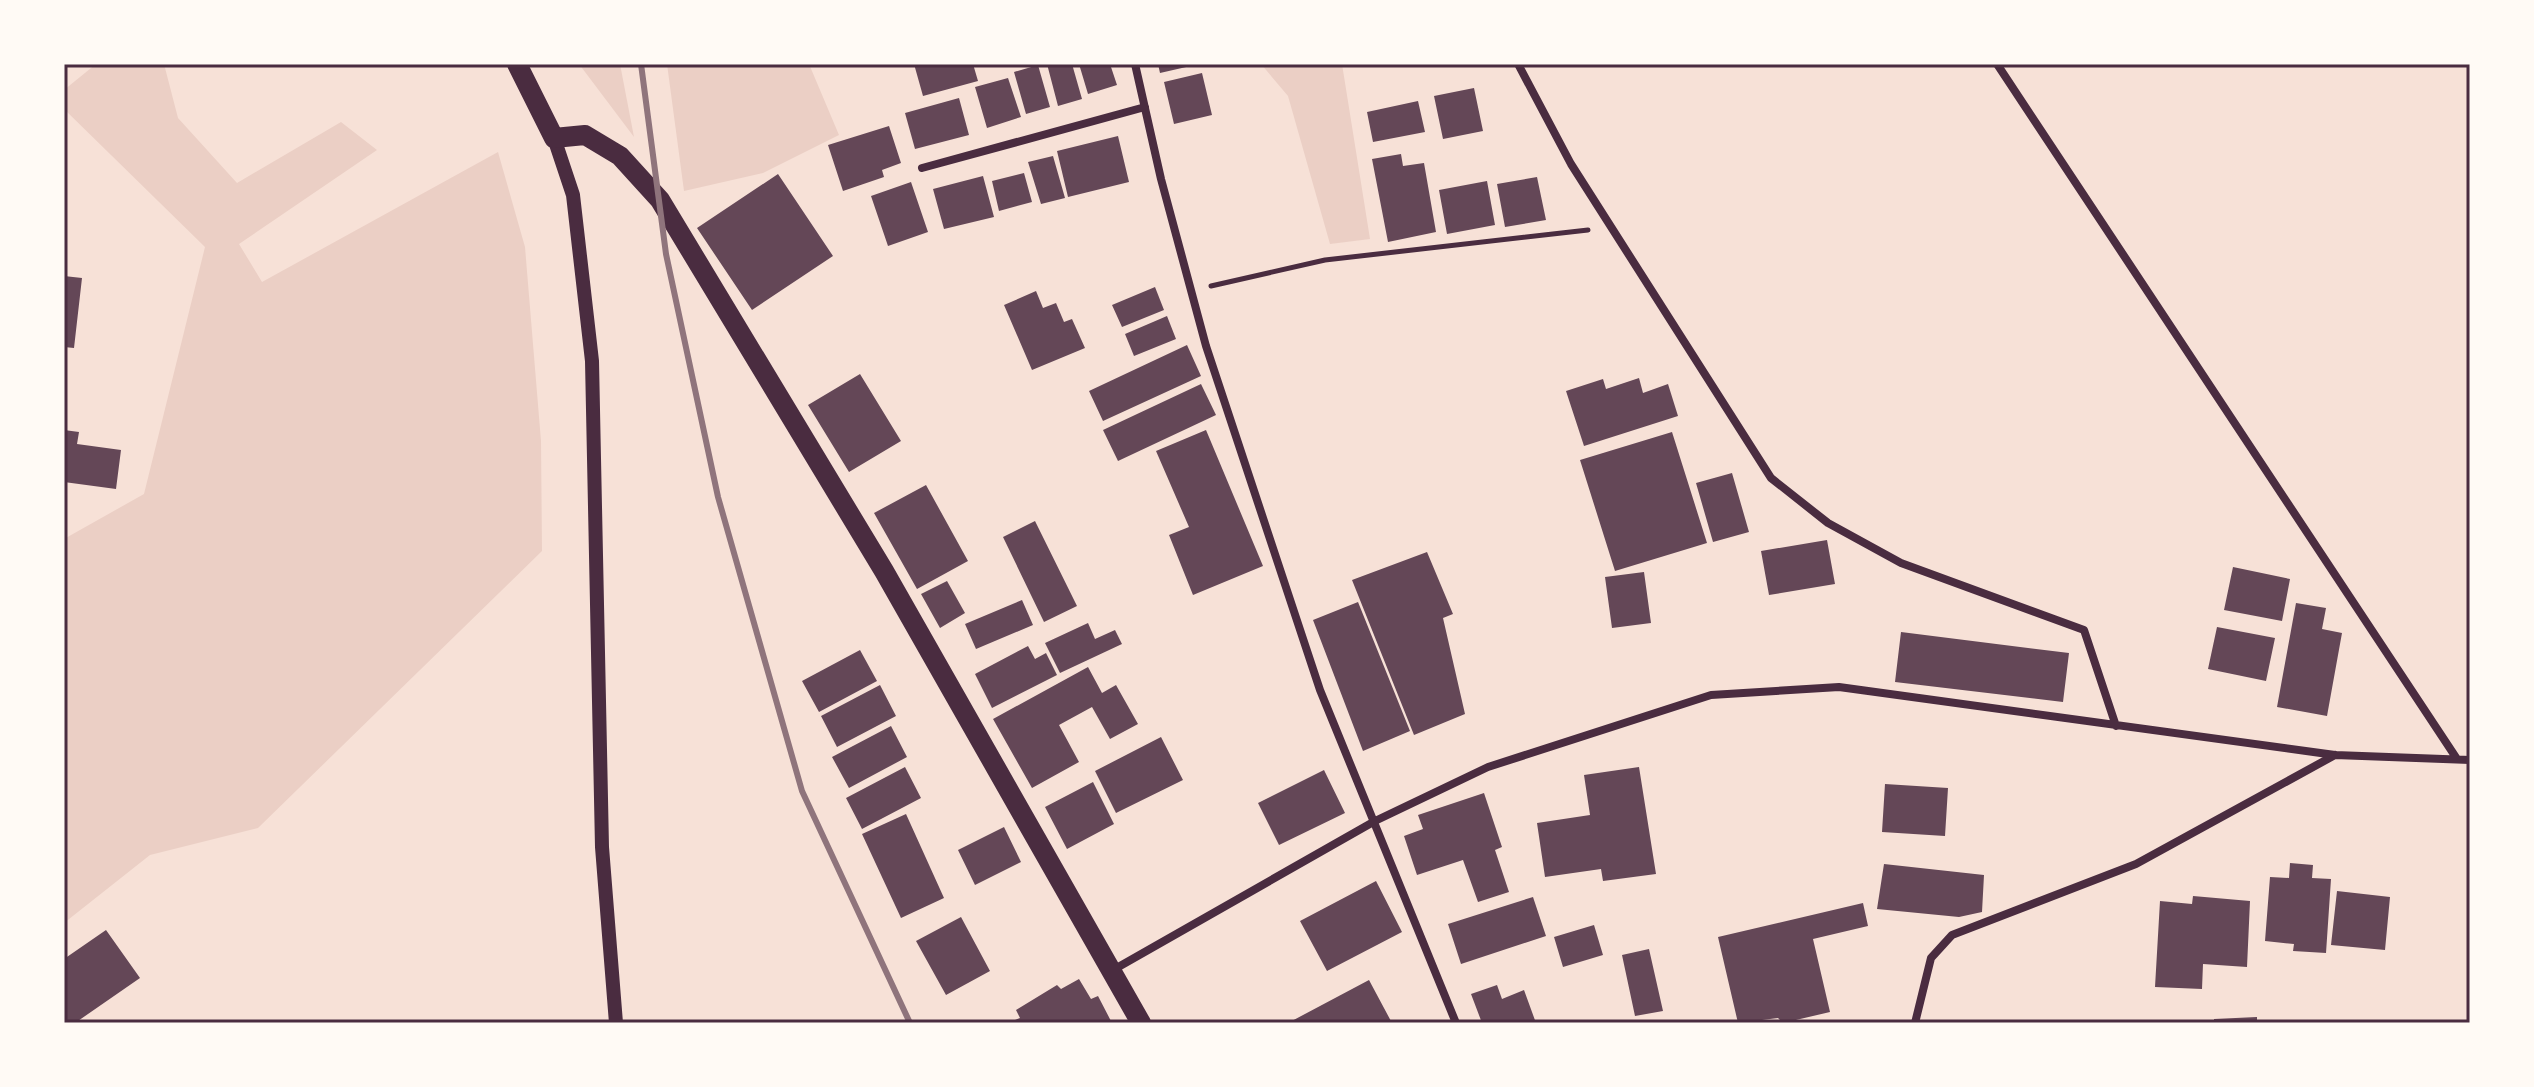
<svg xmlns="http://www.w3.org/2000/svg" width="2534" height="1087" font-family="Cabin,sans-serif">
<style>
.green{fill:#ebcfc5}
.building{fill:#644757}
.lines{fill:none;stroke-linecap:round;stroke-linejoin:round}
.path{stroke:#4a2c40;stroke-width:5}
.minor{stroke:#4a2c40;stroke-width:8}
.tertiary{stroke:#4a2c40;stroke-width:14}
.primary{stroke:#4a2c40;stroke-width:20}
.rail{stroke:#8f747c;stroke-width:6}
.neatline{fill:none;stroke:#4a2c40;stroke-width:3}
</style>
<rect width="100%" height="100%" fill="#f7e1d7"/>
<!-- green -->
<path class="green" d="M96,64H164L178,118L237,183L341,122L377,150L239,244L262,282L498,152L525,247L541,441L542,551L258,828L150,855L64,923V539L144,494L205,247L64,109V90Z
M579,64H620L634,137Z
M667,64H809L839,135L763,173L684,191Z
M1261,64H1342L1370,239L1330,244L1288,96Z"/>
<!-- building -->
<path class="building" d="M914,64H973L978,81L923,96Z
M1047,64H1072L1082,99L1058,106Z
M1079,64H1110L1117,85L1088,94Z
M1158,64H1195V65L1160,73Z
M1038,65L1050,107L1026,114L1014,72Z
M1202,73L1212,115L1174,124L1164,82Z
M1008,78L1021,117L987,128L975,87Z
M1474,88L1483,131L1443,139L1434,96Z
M959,98L969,135L915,149L905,113Z
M1418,101L1425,132L1373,142L1367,112Z
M889,126L901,163L882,170L884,177L843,191L828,145Z
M1118,136L1129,182L1068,197L1057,151Z
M1401,154L1403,166L1424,163L1436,232L1388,242L1372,159Z
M1053,156L1065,198L1041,204L1028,162Z
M1024,173L1032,202L999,211L992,181Z
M778,174L833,256L752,310L697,228Z
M983,176L994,217L944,229L933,189Z
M1537,177L1546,220L1505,227L1497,184Z
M1487,181L1495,225L1447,234L1439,190Z
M911,182L928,232L888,246L871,196Z
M64,276L82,278L74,348L64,347Z
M1155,287L1164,310L1122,327L1112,305Z
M1036,291L1043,308L1056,303L1064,322L1072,319L1085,348L1032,370L1004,305Z
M1167,316L1176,339L1134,356L1125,334Z
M1187,345L1201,376L1103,421L1089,391Z
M860,374L901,441L849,472L808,405Z
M1639,378L1643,393L1668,384L1678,416L1584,446L1566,391L1603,379L1606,389Z
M1201,384L1216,415L1118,461L1103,430Z
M64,430L79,432L77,444L121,450L116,489L64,482Z
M1206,430L1263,566L1193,595L1169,535L1189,527L1156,451Z
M1672,432L1707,543L1615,571L1580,460Z
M1732,473L1749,532L1713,542L1696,483Z
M926,485L968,561L917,589L874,513Z
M1035,521L1077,606L1044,622L1003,537Z
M1827,540L1835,584L1769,595L1761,551Z
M1427,552L1453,614L1443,618L1465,714L1414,735L1352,580Z
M2233,567L2290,579L2282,621L2224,610Z
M1644,572L1651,623L1612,628L1605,577Z
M947,581L965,613L940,628L921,594Z
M1022,600L1033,625L976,649L965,624Z
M1358,602L1410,731L1363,751L1313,620Z
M2296,603L2326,608L2322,629L2342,633L2327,716L2277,707Z
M1088,623L1095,639L1115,630L1122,644L1060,673L1045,643Z
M2217,627L2275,638L2266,681L2208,669Z
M1901,632L2069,653L2063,702L1895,682Z
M1028,646L1035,659L1046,653L1057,675L992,708L975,674Z
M860,650L877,681L819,712L802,681Z
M1088,667L1102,693L1116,685L1138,724L1110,739L1092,707L1059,725L1079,762L1032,788L993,719Z
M880,685L896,716L837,747L821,716Z
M891,726L907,757L849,788L832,757Z
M1161,737L1183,780L1116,813L1095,771Z
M905,767L921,798L862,829L846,798Z
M1639,767L1656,874L1603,881L1601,869L1545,877L1537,823L1590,815L1584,775Z
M1324,770L1345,813L1279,845L1258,803Z
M1093,782L1114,824L1067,849L1045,807Z
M1885,784L1948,788L1945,836L1882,832Z
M1484,793L1502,847L1495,850L1509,892L1478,902L1463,860L1417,875L1404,836L1423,829L1418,815Z
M906,814L944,898L901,918L862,834Z
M1004,827L1021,862L975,885L958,850Z
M2290,863L2313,865L2312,878L2331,879L2326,953L2293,951L2294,944L2265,941L2270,877L2289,878Z
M1884,864L1984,875L1982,912L1959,917L1877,909Z
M1376,881L1402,932L1327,971L1300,921Z
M2337,891L2390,897L2385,950L2331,945Z
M2193,896L2250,901L2247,967L2203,964L2202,989L2155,987L2160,901L2192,904Z
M1533,897L1546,936L1461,964L1448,924Z
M1863,903L1868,926L1813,939L1830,1012L1783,1023L1778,1018L1738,1023L1718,937Z
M961,917L990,971L946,995L916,941Z
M1594,925L1603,955L1563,967L1554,937Z
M106,930L140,978L75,1023H64V959Z
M1649,949L1663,1011L1635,1016L1622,955Z
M1079,979L1091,999L1098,996L1112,1023H1017L1015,1020L1020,1018L1016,1010L1057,985L1061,989Z
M1369,980L1392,1023H1288Z
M1497,985L1502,999L1524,990L1536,1023H1482L1471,994Z
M2257,1017V1023H2214V1019Z"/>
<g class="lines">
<!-- path -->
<path class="path" d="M1211,286L1325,260L1588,230"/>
<!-- minor -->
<path class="minor" d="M1135,64L1161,179L1206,346L1320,690L1456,1023
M1518,64L1571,164L1771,478L1828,523L1901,563L2084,630L2116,726
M1997,64L2457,759
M922,168L1145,107
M1113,970L1375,821L1488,767L1711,695L1839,687L2335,755L2470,760
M1915,1023L1931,958L1952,935L2136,864L2335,755"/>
<!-- tertiary -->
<path class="tertiary" d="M554,138L573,195L592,361L602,847L616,1023"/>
<!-- primary -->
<path class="primary" d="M517,64L554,138L585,135L620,156L660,200L884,571L1141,1023"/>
<!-- rail -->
<path class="rail" d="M641,64L666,254L718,497L802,791L910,1023"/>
</g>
<!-- border -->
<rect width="2534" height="1087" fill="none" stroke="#fffaf5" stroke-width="132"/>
<rect x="66" y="66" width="2402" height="955" class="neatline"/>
</svg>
